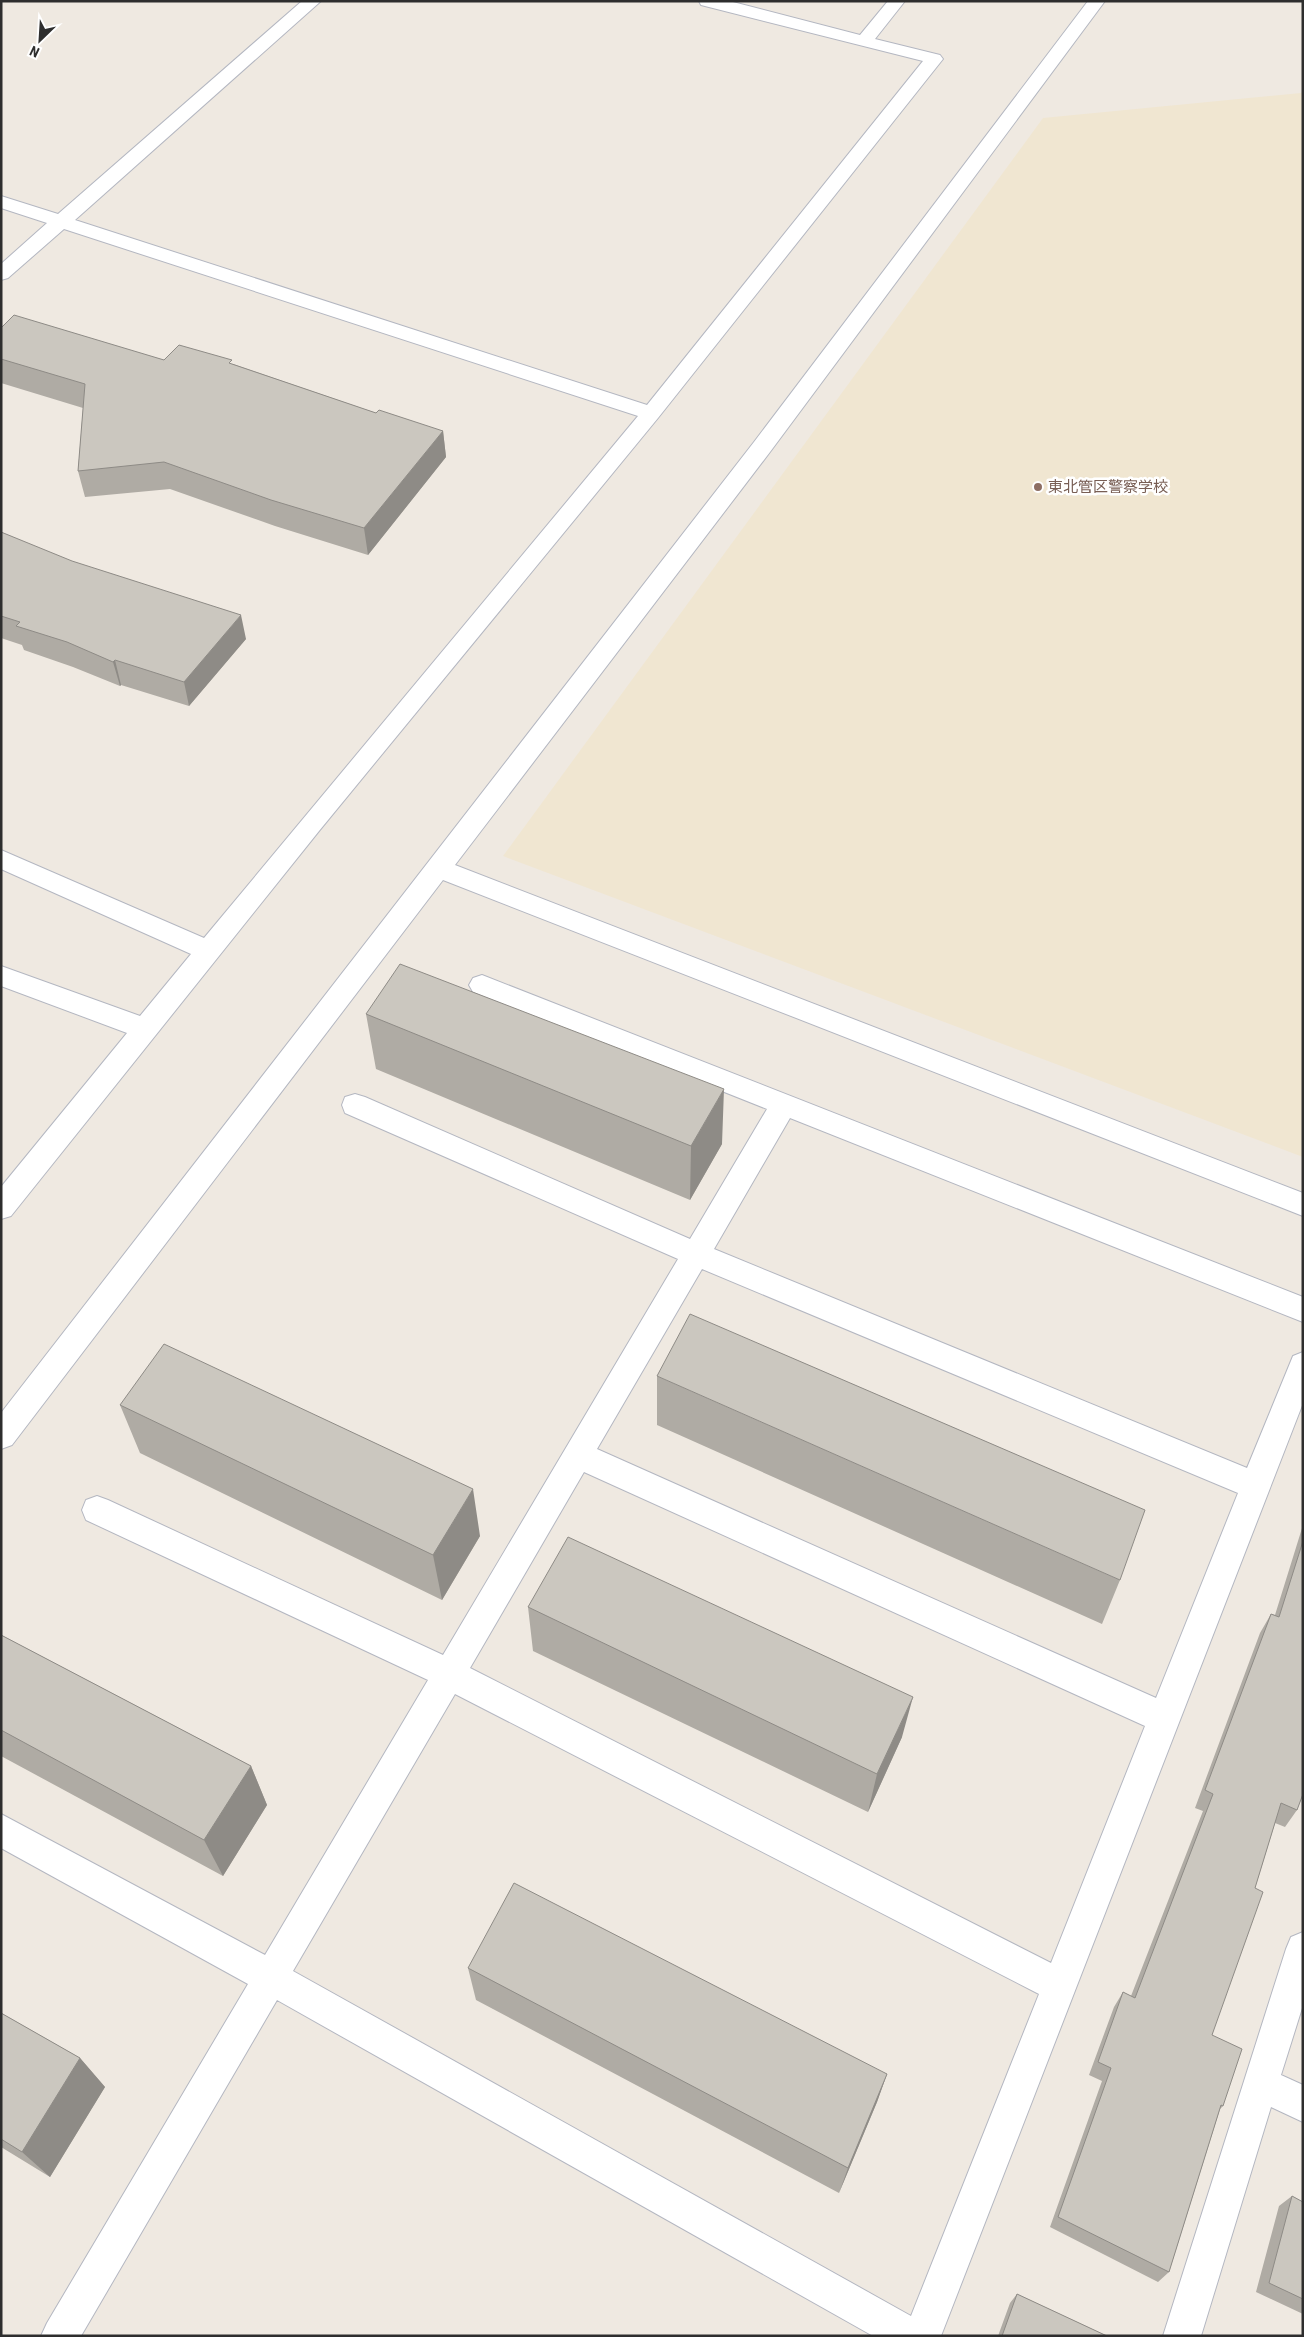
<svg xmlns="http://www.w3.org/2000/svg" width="1304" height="2337" font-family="'Roboto Condensed','Noto Sans JP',sans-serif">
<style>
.education{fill:#f0e6d1}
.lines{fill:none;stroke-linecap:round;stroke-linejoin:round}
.minor-casing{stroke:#b4b7c1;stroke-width:2}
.minor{fill:#fff;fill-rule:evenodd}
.wall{fill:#afaba4}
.shaded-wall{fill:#8e8b86}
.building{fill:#cbc7bf;stroke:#8e8b86}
.education-dot{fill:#8d6e63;stroke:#fff;stroke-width:2}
.labels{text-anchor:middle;stroke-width:5;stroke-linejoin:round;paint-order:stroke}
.far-education-label{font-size:15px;fill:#785e54;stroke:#fff;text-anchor:start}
</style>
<rect width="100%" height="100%" fill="#efe9e1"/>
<!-- education -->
<path class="education" d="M1303,90V1157L503,856L1043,118L1301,93Z"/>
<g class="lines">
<defs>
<path id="minor" d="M302,1H321L75,220L647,405L923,61L701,5L699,1H729L860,35L888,1H905L875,39L940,55L943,59L658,418L319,831L11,1216L1,1219V1187L127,1033L1,986V966L140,1016L191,954L1,869V850L204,938L638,416L64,229L8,278L1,280V264L47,223L1,208V196L58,214Z
M1088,1H1105L770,452L455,865L1303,1193V1216L443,880L12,1445L1,1449V1413L754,442Z
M482,975L1303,1297V1322L790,1118L714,1249L1247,1468L1293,1356L1303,1352V1403L941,2336H873L277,2000L81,2336H41L47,2323L248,1984L1,1848V1814L265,1955L428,1680L86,1520L82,1510L86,1500L97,1496L108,1500L443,1655L678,1259L345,1113L342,1105L345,1097L355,1094L365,1097L690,1239L767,1109L473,992L469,985L473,978ZM702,1269L1238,1493L1156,1698L597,1449ZM584,1472L1145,1726L1051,1963L470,1668ZM455,1694L1039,1994L911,2316L293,1971Z
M1303,1932V2005L1281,2075L1303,2085V2122L1271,2107L1201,2336H1163L1286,1949L1291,1937Z"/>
</defs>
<!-- minor casing -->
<use href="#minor" class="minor-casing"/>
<!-- minor -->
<use href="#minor" class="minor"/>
</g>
<!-- wall -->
<path class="wall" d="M1,328L164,360L233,364L376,413L443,431L446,457L368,555L275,526L170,489L85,497L78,471L83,408L1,383Z
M1,532L246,639L189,706L121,685L120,686L73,667L24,650L22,645L1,638Z
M366,1014L722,1144L690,1200L376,1069Z
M657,1376L1120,1580L1102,1624L657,1425Z
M120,1405L480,1536L442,1600L140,1453Z
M1303,1525V1794L1297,1810L1285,1827L1275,1823L1255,1888L1212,2035L1223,2106L1220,2109L1169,2272L1158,2282L1050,2227L1102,2081L1089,2075L1114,2007L1123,1992L1131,1996L1203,1811L1195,1808L1260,1633L1271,1614L1275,1615Z
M528,1607L902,1737L868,1812L533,1651Z
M1,1635L251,1766L267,1805L223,1876L1,1756Z
M468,1968L887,2074L877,2102L839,2193L476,2000Z
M1,2013L80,2058L105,2087L50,2177L1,2147Z
M1292,2196L1303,2202V2314L1256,2292L1279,2206Z
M1017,2294L1107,2336H998L1010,2303Z"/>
<!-- shaded-wall -->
<path class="shaded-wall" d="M443,431L446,457L368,555L364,528Z
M241,615L246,639L189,706L184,682Z
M115,660L121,685L120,686L113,662Z
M724,1089L722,1144L690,1200L691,1146Z
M473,1489L480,1536L442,1600L433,1555Z
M913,1697L902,1737L868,1812L877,1774Z
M251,1766L267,1805L223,1876L204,1840Z
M80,2058L105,2087L50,2177L22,2152Z
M887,2074L877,2102L839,2193L848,2168Z"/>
<!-- building -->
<path class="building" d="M14,315L164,360L179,345L232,360L229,363L376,413L379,410L443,431L364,528L271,500L164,462L78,471L85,384L1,359V328Z
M1,532L72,561L241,615L184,682L115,660L113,662L67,642L16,626L20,622L1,616Z
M400,964L724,1089L691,1146L366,1014Z
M690,1314L1145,1510L1120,1580L657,1376Z
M164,1344L473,1489L433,1555L120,1405Z
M568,1537L913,1697L877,1774L528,1607Z
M1303,1541V1794L1297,1810L1281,1803L1255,1888L1263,1892L1212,2035L1242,2049L1223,2106L1221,2105L1169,2272L1058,2217L1111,2068L1098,2062L1123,1992L1135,1998L1213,1794L1205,1790L1271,1614L1279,1617Z
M1,1635L251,1766L204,1840L1,1730Z
M514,1883L887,2074L848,2168L468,1968Z
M1,2013L80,2058L22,2152L1,2139Z
M1292,2196L1303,2202V2299L1269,2283Z
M1017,2294L1107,2336H1002Z"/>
<!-- markers -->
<circle class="education-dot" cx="1038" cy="487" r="5"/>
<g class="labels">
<!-- far-education labels -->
<g class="far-education-label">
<text x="1048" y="492">東北管区警察学校</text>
</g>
</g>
<!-- border -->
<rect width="1304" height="2337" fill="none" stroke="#2e2e2e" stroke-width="5"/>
<!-- north arrow -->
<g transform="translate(40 40) rotate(205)" stroke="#ffffff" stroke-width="4" paint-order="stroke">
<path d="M0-4L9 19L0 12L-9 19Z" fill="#2e2e2e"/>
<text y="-8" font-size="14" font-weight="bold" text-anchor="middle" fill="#2e2e2e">N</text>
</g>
</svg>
